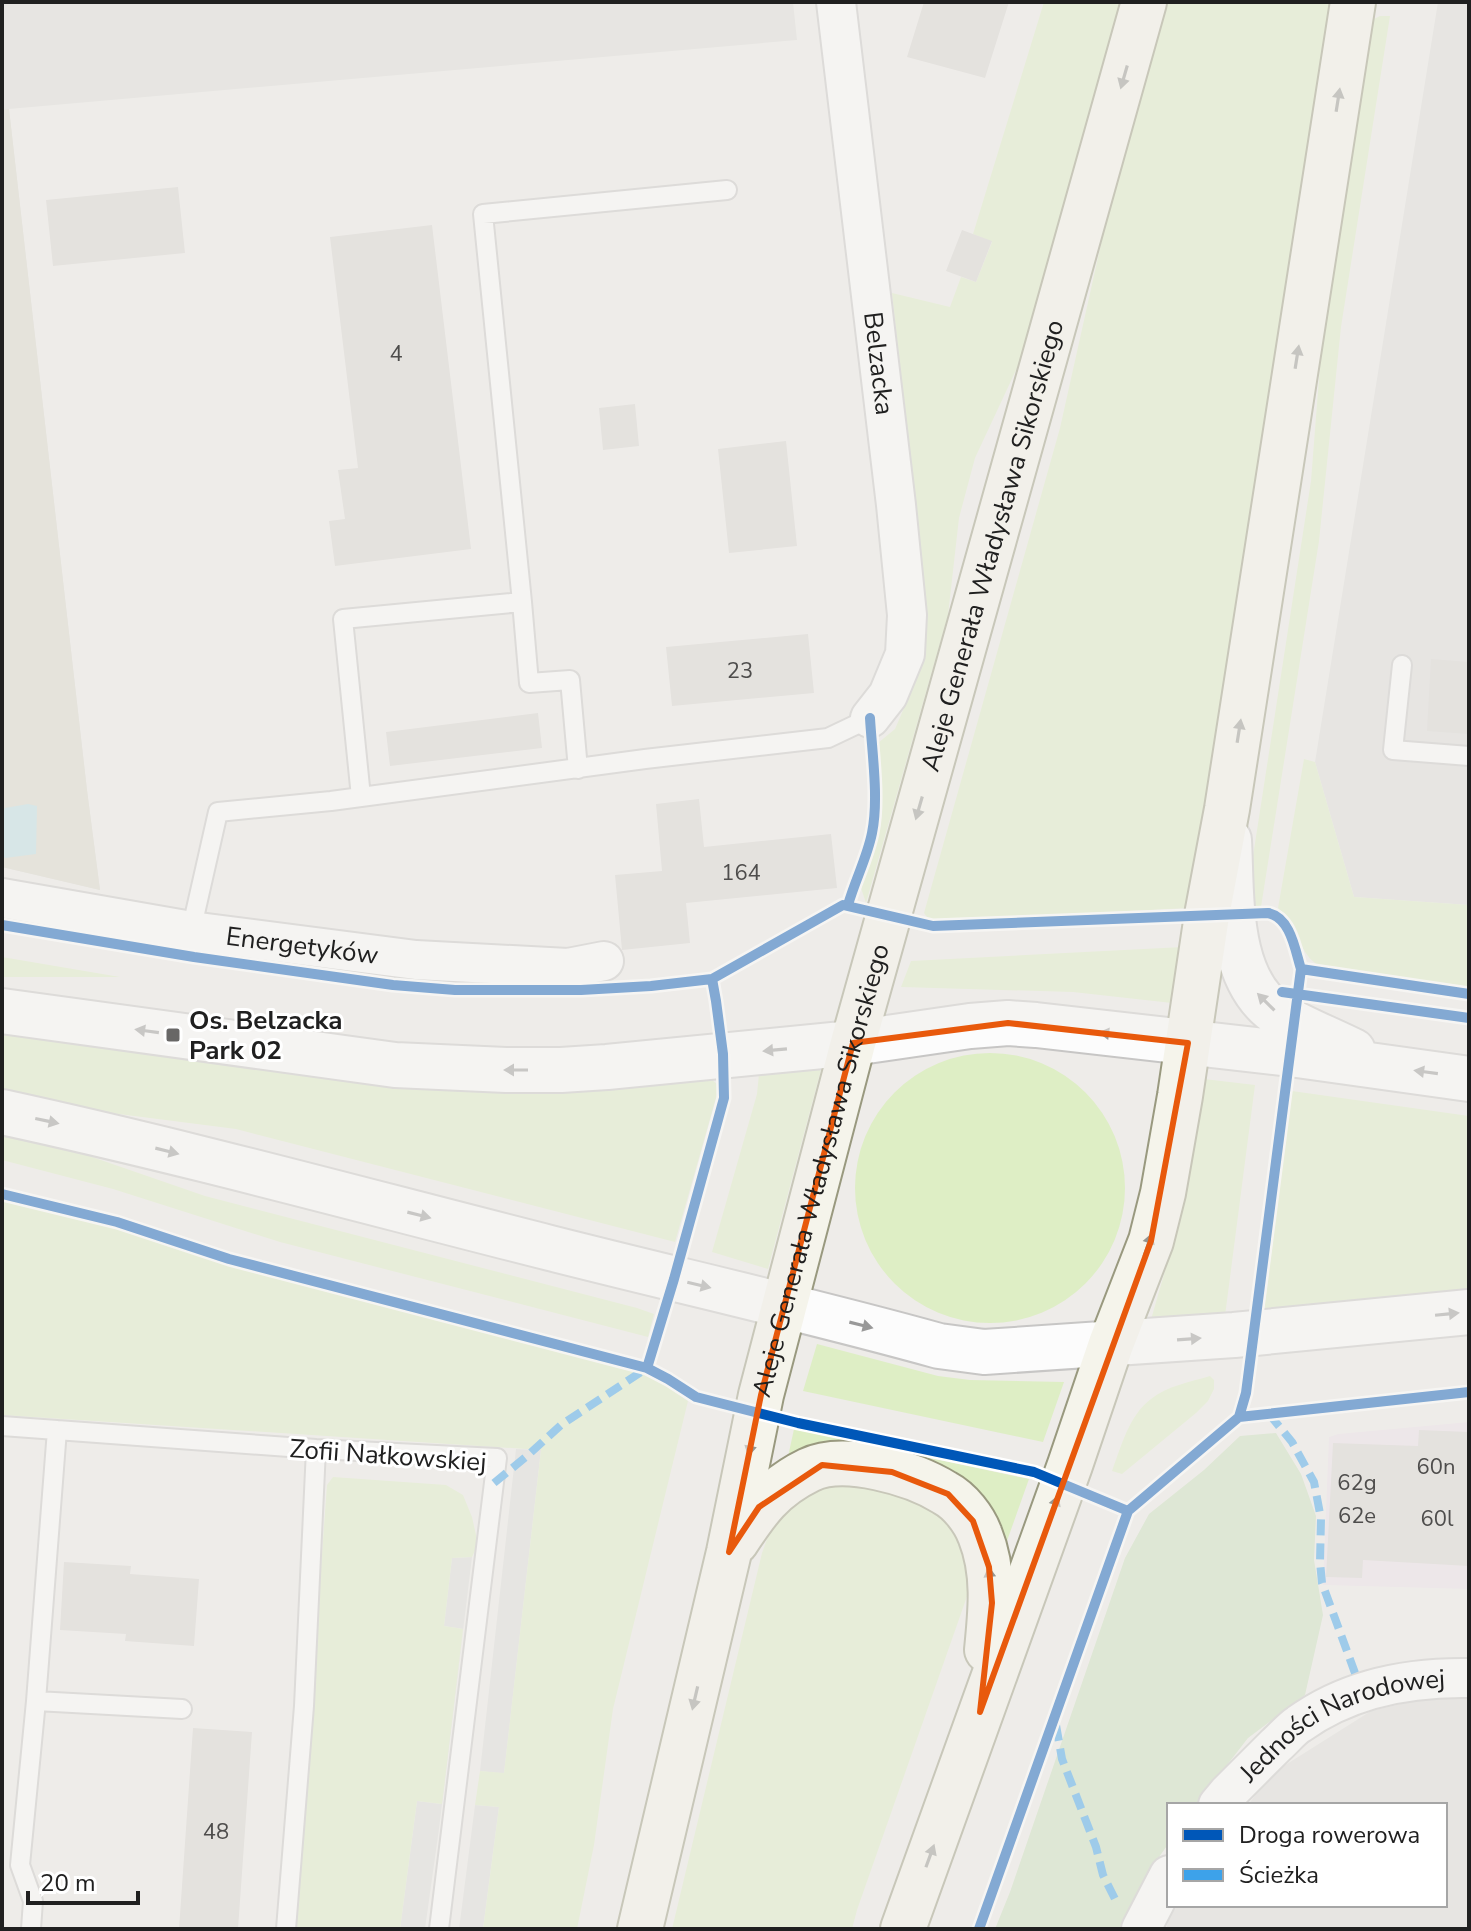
<svg xmlns="http://www.w3.org/2000/svg" width="1471" height="1931" font-family="'Nunito Sans',sans-serif">
<style>
.residential{fill:#dddcda}
.industrial{fill:#ece0e9}
.religious{fill:#dcdcda}
.construction{fill:#d9d7ca}
.grass{fill:#deeec5}
.forest{fill:#cadfbc}
.water{fill:#badee4}
.building{fill:#d7d4d1}
.lines{fill:none;stroke-linecap:round;stroke-linejoin:round}
.service-casing{stroke:#c7c6c5;stroke-width:22}
.minor-casing{stroke:#c7c6c5;stroke-width:42}
.tertiary-casing{stroke:#c7c6c5;stroke-width:48}
.secondary-casing{stroke:#99997f;stroke-width:48}
.service{stroke:#fcfcfc;stroke-width:18}
.minor{stroke:#fcfcfc;stroke-width:38}
.tertiary{stroke:#fcfcfc;stroke-width:44}
.secondary{stroke:#f5f4eb;stroke-width:44}
.quiet{stroke:#3da2ea;stroke-width:8;stroke-dasharray:16 8;stroke-linecap:butt}
.cycleway-casing{stroke:#fff;stroke-width:15}
.cycleway{stroke:#0057b8;stroke-width:10}
.oneway{fill:#959590}
.oneway2{fill:#999}
.marked{fill:none;stroke:#e8590c;stroke-width:6;stroke-linejoin:round}
.poi-dot{fill:#686766;stroke:#fff;stroke-width:3}
.labels{text-anchor:middle;stroke-width:6;stroke-linejoin:round;paint-order:stroke}
.number-label{font-size:22px;fill:#4e4d4c}
.street-label{font-size:26px;fill:#202020;stroke:#fff}
.poi-label{font-size:26px;font-weight:bold;fill:#202020;stroke:#fff;text-anchor:start}
</style>
<rect width="100%" height="100%" fill="#eeece9"/>
<!-- residential -->
<path class="residential" d="M2,2H793L797,40L9,109L87,790L100,890L2,867Z
M1438,2H1469V905L1354,897L1315,762Z
M1448,1693L1469,1694V1929H1166L1169,1918L1178,1905H1445V1805H1248L1271,1774L1371,1711Z"/>
<!-- industrial -->
<path class="industrial" d="M1469,1422V1589L1323,1585L1329,1437L1338,1434Z"/>
<!-- religious -->
<path class="religious" d="M516,1449L541,1450L504,1774L480,1771Z
M472,1557L439,1829L425,1929H400L417,1801L441,1804L463,1629L444,1626L452,1558Z
M475,1805L499,1807L483,1929H459Z"/>
<!-- construction -->
<path class="construction" d="M9,109L87,790L100,890L2,867V110Z"/>
<!-- grass -->
<path class="grass" d="M1044,2H1124L1031,326L1017,368L975,458L959,518L948,615L866,903L861,888L875,845L879,826L880,797L878,743L895,729L913,687L921,661L927,613L892,293L950,307L961,277L976,282L992,242L973,234Z
M1167,2H1333L1189,908L930,921L924,913L1060,428L1103,235Z
M1380,16H1390L1341,327L1319,541L1261,907L1247,908L1251,869L1311,481L1322,340L1368,22Z
M1304,759L1315,762L1354,897L1469,905V988L1320,966C1299,956 1298,925 1278,908Z
M1183,947L1172,1003L1073,992L901,987L911,961Z
M2,957L120,977H2Z
M2,1025L445,1089H623L712,1080L717,1084L718,1091L675,1242L236,1129L103,1112L2,1089Z
M855 1188a135 135 0 1 1 270 0a135 135 0 1 1-270 0Z
M822,1066L768,1269L712,1252L757,1094L759,1074Z
M1204,1079L1255,1085L1225,1316L1150,1323L1175,1236Z
M1292,1091L1469,1116V1289L1264,1310Z
M2,1133L69,1149L205,1196L637,1308L654,1314L648,1337L280,1242L113,1189L2,1160Z
M2,1199L76,1217L653,1377L688,1401L613,1709L594,1845L577,1929H483L499,1807L475,1805L480,1771L504,1773L541,1450L2,1415Z
M817,1344L938,1376L970,1380L1064,1382L1043,1442L803,1391Z
M1210,1376L1214,1380V1389L1208,1401L1196,1413L1122,1474L1112,1471C1121,1447 1129,1415 1151,1399C1167,1386 1190,1382 1210,1376Z
M794,1429L1029,1479L1002,1555L982,1507L786,1466Z
M333,1477L446,1485L463,1495L472,1517L478,1544L472,1557L452,1558L444,1626L463,1629L442,1804L417,1801L400,1929H295L327,1485Z
M833,1479L912,1494L959,1528L971,1585L857,1910L852,1929H672L762,1553L771,1528L779,1513Z"/>
<!-- forest -->
<path class="forest" d="M1276,1433L1301,1474L1316,1516L1314,1560L1323,1615L1305,1695L1248,1738L1196,1805H1169V1843L1149,1871L1119,1929H995L1010,1892L1125,1558L1149,1514L1204,1470L1240,1436Z"/>
<!-- water -->
<path class="water" d="M28,804L37,806L36,854L5,858L2,854V815L5,808Z"/>
<!-- building -->
<path class="building" d="M924,2H1009L985,78L907,57Z
M178,187L185,253L53,266L46,200Z
M432,225L471,549L335,566L329,521L345,519L338,470L358,468L330,237Z
M962,230L992,241L976,282L946,271Z
M635,404L639,446L603,450L599,408Z
M786,441L797,546L729,553L718,449Z
M808,634L814,693L672,706L666,647Z
M1431,659L1469,662V734L1427,731Z
M538,713L542,748L390,766L386,732Z
M699,799L704,847L831,834L837,888L686,903L690,943L622,950L615,875L662,871L656,804Z
M1419,1430L1469,1432V1566L1363,1560L1362,1578L1326,1577L1333,1443L1418,1446Z
M64,1562L131,1566L130,1574L199,1579L194,1646L125,1641L126,1634L60,1630Z
M193,1728L252,1732L238,1929H179Z"/>
<g class="lines">
<defs>
<path id="service" d="M522,602L529,683L570,680L578,769
M1402,665L1393,750L1469,756
M361,797L343,619L522,602L483,214L727,190
M191,931L218,812L331,801L645,759L828,738L870,718
M2,1426L316,1449L497,1458L439,1929
M36,1701L182,1709
M31,1929L33,1901L20,1865L36,1701L57,1430
M286,1929L304,1706L316,1449"/>
<g id="minor">
<path id="s1" d="M836,2L896,505L907,615L905,654L888,695L870,718"/>
<path id="s2" d="M2,898L191,931L416,960L568,968L604,961"/>
<path id="s3" d="M1218,1805L1228,1793C1244,1777 1260,1761 1276,1745C1284,1738 1291,1729 1299,1724C1349,1688 1409,1677 1469,1678"/>
<path d="M1141,1929L1169,1875"/>
</g>
<path id="tertiary" d="M1229,840C1232,895 1226,983 1281,1016C1303,1029 1329,1039 1353,1051
M2,1011L395,1065L506,1070H561L607,1067L853,1043L970,1026L1008,1023L1036,1025L1290,1054L1469,1079
M2,1112C186,1152 368,1202 550,1248C680,1281 810,1310 939,1346L984,1352L1234,1335L1469,1312"/>
<g id="secondary">
<path d="M736,1542C757,1510 772,1488 809,1470C844,1453 913,1473 945,1493C960,1501 974,1519 980,1535C995,1572 991,1611 987,1650"/>
<path id="s4" d="M640,1929L729,1552L761,1395L853,1043L1144,2"/>
<path d="M903,1929L1070,1465L1111,1344L1151,1241L1163,1193L1180,1096L1207,915L1227,809L1353,2"/>
</g>
</defs>
<!-- service casing -->
<use href="#service" class="service-casing"/>
<!-- minor casing -->
<use href="#minor" class="minor-casing"/>
<!-- tertiary casing -->
<use href="#tertiary" class="tertiary-casing"/>
<!-- secondary casing -->
<use href="#secondary" class="secondary-casing"/>
<!-- service -->
<use href="#service" class="service"/>
<!-- minor -->
<use href="#minor" class="minor"/>
<!-- tertiary -->
<use href="#tertiary" class="tertiary"/>
<!-- secondary -->
<use href="#secondary" class="secondary"/>
<!-- quiet -->
<path class="quiet" d="M1269,1414L1292,1442L1314,1482L1321,1519L1320,1562L1322,1583L1355,1673
M494,1483L527,1456L561,1425L647,1368
M1056,1725L1062,1759L1096,1847L1103,1875L1116,1901"/>
<defs>
<path id="cycleway" d="M848,905C855,880 867,858 872,833C879,799 872,753 870,718
M2,925L194,957L393,985L455,990H581L651,986L712,979L843,905L933,926L1268,913C1291,918 1295,950 1301,969L1246,1393L1239,1417L1128,1511L1034,1472L798,1423L696,1397L668,1379L647,1368
M1301,969L1469,994
M1282,992L1469,1018
M2,1194L117,1222L229,1259L647,1368L674,1279L724,1098L723,1054L716,1001L712,979
M1239,1417L1469,1392
M979,1929L1128,1511"/>
</defs>
<!-- cycleway casing -->
<use href="#cycleway" class="cycleway-casing"/>
<!-- cycleway -->
<use href="#cycleway" class="cycleway"/>
</g>
<!-- one-way arrows -->
<defs><path id="oneway-solid" d="M-6-.8H1V-3.2L6.5 0L1 3.2V.8H-6Z" transform="scale(2)"/></defs>
<g class="oneway">
<use href="#oneway-solid" transform="translate(1124 77) rotate(106)"/>
<use href="#oneway-solid" transform="translate(1338 100) rotate(-81)"/>
<use href="#oneway-solid" transform="translate(1297 357) rotate(-81)"/>
<use href="#oneway-solid" transform="translate(1239 731) rotate(-81)"/>
<use href="#oneway-solid" transform="translate(919 808) rotate(106)"/>
<use href="#oneway-solid" transform="translate(1148 1245) rotate(-71)"/>
<use href="#oneway-solid" transform="translate(751 1444) rotate(102)"/>
<use href="#oneway-solid" transform="translate(1054 1507) rotate(-70)"/>
<use href="#oneway-solid" transform="translate(990 1579) rotate(-96)"/>
<use href="#oneway-solid" transform="translate(695 1698) rotate(103)"/>
<use href="#oneway-solid" transform="translate(930 1856) rotate(-70)"/>
</g>
<g class="oneway2">
<use href="#oneway-solid" transform="translate(1266 1002) rotate(-135)"/>
<use href="#oneway-solid" transform="translate(147 1031) rotate(-172)"/>
<use href="#oneway-solid" transform="translate(1111 1034) rotate(-173)"/>
<use href="#oneway-solid" transform="translate(775 1050) rotate(175)"/>
<use href="#oneway-solid" transform="translate(516 1070) rotate(-180)"/>
<use href="#oneway-solid" transform="translate(1426 1072) rotate(-172)"/>
<use href="#oneway-solid" transform="translate(47 1121) rotate(12)"/>
<use href="#oneway-solid" transform="translate(167 1151) rotate(14)"/>
<use href="#oneway-solid" transform="translate(419 1215) rotate(14)"/>
<use href="#oneway-solid" transform="translate(699 1285) rotate(13)"/>
<use href="#oneway-solid" transform="translate(1447 1314) rotate(-6)"/>
<use href="#oneway-solid" transform="translate(861 1325) rotate(14)"/>
<use href="#oneway-solid" transform="translate(1189 1339) rotate(-4)"/>
</g>
<!-- marked area -->
<path d="M0 0H1471V1931H0ZM1008,1023L1188,1043L1151,1241L980,1712L992,1603L989,1567L973,1521L948,1494L892,1472L822,1465L759,1507L729,1552L761,1395L853,1043Z" fill="#eeece9" fill-opacity=".55" fill-rule="evenodd"/>
<path class="marked" d="M1008,1023L1188,1043L1151,1241L980,1712L992,1603L989,1567L973,1521L948,1494L892,1472L822,1465L759,1507L729,1552L761,1395L853,1043Z"/>
<!-- markers -->
<rect class="poi-dot" x="165" y="1027" width="16" height="16" rx="4"/>
<g class="labels">
<!-- number labels -->
<g class="number-label">
<text x="396" y="361">4</text>
<text x="740" y="678">23</text>
<text x="741" y="880">164</text>
<text x="1436" y="1474">60n</text>
<text x="1357" y="1490">62g</text>
<text x="1357" y="1523">62e</text>
<text x="1437" y="1526">60l</text>
<text x="216" y="1839">48</text>
</g>
<!-- street labels -->
<g class="street-label">
<text dy="9" stroke="none"><textPath href="#s1" startOffset="364">Belzacka</textPath></text>
<text dy="9" stroke="none"><textPath href="#s4" startOffset="1428">Aleje Generała Władysława Sikorskiego</textPath></text>
<text dy="9" stroke="none"><textPath href="#s2" startOffset="304">Energetyków</textPath></text>
<text dy="9" stroke="none"><textPath href="#s4" startOffset="780">Aleje Generała Władysława Sikorskiego</textPath></text>
<text transform="translate(388 1455) rotate(4)" y="9">Zofii Nałkowskiej</text>
<text dy="9" stroke="none"><textPath href="#s3" startOffset="154">Jedności Narodowej</textPath></text>
</g>
<!-- poi labels -->
<g class="poi-label">
<text x="189" y="1029">Os. Belzacka<tspan x="189" dy="30">Park 02</tspan></text>
</g>
</g>
<!-- border -->
<rect width="1471" height="1931" fill="none" stroke="#202020" stroke-width="8"/>
<!-- legend -->
<rect x="1167" y="1803" width="280" height="104" fill="#ffffff" stroke="#a6a6a6" stroke-width="2"/>
<rect x="1183" y="1829" width="40" height="12" fill="#0057b8" stroke="#a6a6a6" stroke-width="2"/>
<text x="1239" y="1843" font-size="24" fill="#202020">Droga rowerowa</text>
<rect x="1183" y="1869" width="40" height="12" fill="#3da2ea" stroke="#a6a6a6" stroke-width="2"/>
<text x="1239" y="1883" font-size="24" fill="#202020">Ścieżka</text>
<!-- scale -->
<path d="M28 1891v12h110v-12" fill="none" stroke="#202020" stroke-width="4"/>
<text x="40" y="1891" font-size="24" fill="#202020" stroke="#ffffff" stroke-width="6" paint-order="stroke">20 m</text>
</svg>
